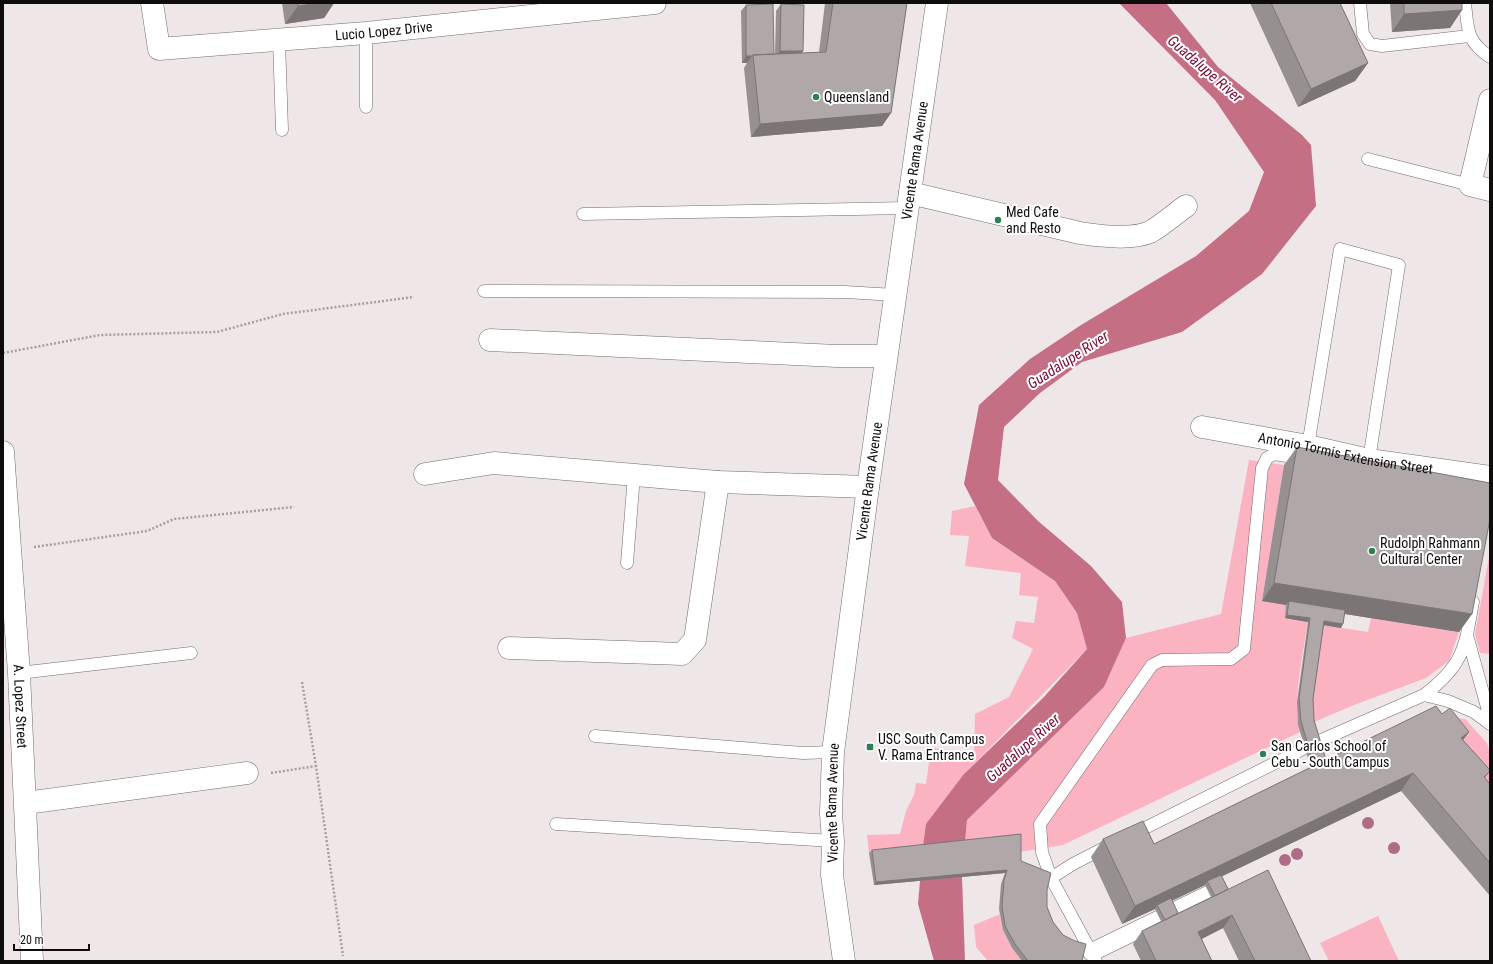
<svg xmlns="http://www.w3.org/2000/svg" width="1493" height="964" font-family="'Roboto Condensed',sans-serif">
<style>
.green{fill:#fbb3c2}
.water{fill:#c56f84}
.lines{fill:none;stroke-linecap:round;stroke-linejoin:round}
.service-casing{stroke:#726a6b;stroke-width:13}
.pedestrian-casing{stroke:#726a6b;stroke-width:19}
.minor-casing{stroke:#726a6b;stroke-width:23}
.tertiary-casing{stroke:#726a6b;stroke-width:23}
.secondary-casing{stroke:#726a6b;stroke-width:23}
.path{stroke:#a69fa1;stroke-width:2.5;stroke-dasharray:2 2;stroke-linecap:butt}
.service{stroke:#fff;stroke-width:12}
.pedestrian{stroke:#fff;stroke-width:18}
.minor{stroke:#fff;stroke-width:22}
.tertiary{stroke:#fff;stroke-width:22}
.secondary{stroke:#fff;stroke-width:22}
.tree{fill:#ad6d86}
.wall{fill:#979091;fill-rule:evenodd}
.shaded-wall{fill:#7b7576}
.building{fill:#b0a7a9;stroke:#7b7576}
.poi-dot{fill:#2e8052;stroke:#fff;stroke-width:1.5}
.labels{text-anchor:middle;stroke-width:4;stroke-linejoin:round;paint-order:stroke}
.street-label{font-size:14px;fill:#0f0c0c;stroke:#fff}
.poi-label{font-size:14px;fill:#0f0c0c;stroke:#fff;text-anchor:start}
.water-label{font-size:15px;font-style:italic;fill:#790c37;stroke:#fff}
</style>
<rect width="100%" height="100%" fill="#efe6e8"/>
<!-- green -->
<path class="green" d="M1249,460L1284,465L1262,601L1286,605L1308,622C1303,654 1292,702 1300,732L1063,845L1019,852L965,843L967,820L1104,687L1126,638L1221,614Z
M975,506L992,538L1055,581L1077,613L1087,649L964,774L923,847L869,853L867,835L900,834L906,811L914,795L916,783L926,784L931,748L974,753L975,714L1009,697L1033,649L1012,638L1016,621L1034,623L1038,597L1019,595L1021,573L965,566L969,536L950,535L952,511Z
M1490,552V654L1480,653L1475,634Z
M1371,618L1459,632L1449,661L1426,678L1354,705L1312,723L1310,703L1322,625L1368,632Z
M1439,716L1465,719L1487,743L1490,754V817Z
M1000,914L1003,930L1012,948L1022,961H988L976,947L974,925Z
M1378,916L1399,961H1329L1320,943Z"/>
<!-- water -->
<path class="water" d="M1119,3H1166L1218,67L1302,135L1311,145L1316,206L1262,274L1182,332L1082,362L1040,393L1004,427L998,480L1038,521L1091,566L1122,602L1126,638L1104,687L967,820L962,877L965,961H934L918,904L923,847L926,824L964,774L1043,698L1087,649L1077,613L1055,581L992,538L964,484L979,405L1030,359L1081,325L1196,256L1249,211L1264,172L1215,100Z"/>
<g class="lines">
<defs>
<path id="service" d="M1360,3L1363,34L1370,44L1382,46L1469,36
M1465,3C1468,29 1466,41 1490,57
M366,33V107
M279,40L282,130
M1368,159L1470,185
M583,214L908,208
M484,291L845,292L895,295
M1308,446L1340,249L1399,265L1369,460
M627,563L634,475
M1467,635L1490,718
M19,673L191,653
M1424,695L1448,701L1474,712L1490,724
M595,736L803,753L833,752
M1317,742L1424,695C1463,666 1465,648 1473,602
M556,824L833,841
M1131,835L1305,748
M1051,878L1073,864L1108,846
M1096,961L1051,878L1042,852L1040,824L1152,665L1162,660L1231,659L1244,649L1262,468L1267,458L1274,454L1306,459"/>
<path id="pedestrian" d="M1173,912L1210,894
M1092,952L1160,919"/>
<g id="minor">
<path d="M1490,100L1470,185L1490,190"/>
<path d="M910,193L1080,233C1099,236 1132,240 1150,232C1161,226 1176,213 1186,206"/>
<path d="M490,340L837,356H886"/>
<path id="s1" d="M1202,427L1308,446L1369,460L1490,477"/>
<path d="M425,474L494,463L718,482L868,487"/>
<path d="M509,648L682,654L695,640L718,482"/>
<path d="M26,803L247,773"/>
</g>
<g id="tertiary">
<path id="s2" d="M152,3L159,49L366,33L655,3"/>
<path id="s3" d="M3,452L19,673L32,961"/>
</g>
<g id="secondary">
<path id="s4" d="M844,961L832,875L833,841L831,814L833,752L868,487L937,3"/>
</g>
</defs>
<!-- service casing -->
<use href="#service" class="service-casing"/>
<!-- pedestrian casing -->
<use href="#pedestrian" class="pedestrian-casing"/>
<!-- minor casing -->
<use href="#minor" class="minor-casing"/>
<!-- tertiary casing -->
<use href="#tertiary" class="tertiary-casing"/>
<!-- secondary casing -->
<use href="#secondary" class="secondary-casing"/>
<!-- path -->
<path class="path" d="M3,353L100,335L217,332L283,314L414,297
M34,547L147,531L174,519L294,507
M302,682L316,766L343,956
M271,773L316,766"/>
<!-- service -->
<use href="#service" class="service"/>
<!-- pedestrian -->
<use href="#pedestrian" class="pedestrian"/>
<!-- minor -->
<use href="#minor" class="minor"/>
<!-- tertiary -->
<use href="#tertiary" class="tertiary"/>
<!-- secondary -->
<use href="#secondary" class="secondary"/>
</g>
<!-- trees -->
<g class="tree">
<circle cx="1368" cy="823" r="6"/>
<circle cx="1394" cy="848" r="6"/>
<circle cx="1297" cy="854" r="6"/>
<circle cx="1285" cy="860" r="6"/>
</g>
<!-- wall -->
<path class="wall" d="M282,3H334L324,18L285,24Z
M825,3H907L891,113L882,126L751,137L744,68L747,63H742L741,11L746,5L774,54H775L776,11L781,4L803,51L801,53L819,52Z
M1250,3H1340L1368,63L1355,81L1298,107Z
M1390,3H1462V10L1450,28L1392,32Z
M1297,447L1472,614L1459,632L1345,614L1341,628L1324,625L1313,699L1314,720L1326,760L1442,714L1469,732L1463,740L1490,771L1485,778L1490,784V896L1401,791L1222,876L1228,889L1311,961H1239L1223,928L1202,939L1212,961H1141L1133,944L1142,931L1161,921L1155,909L1122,924L1091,857L1103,839L1154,844L1311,768L1298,725L1297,702L1308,622L1285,618L1286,605L1262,601L1284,465ZM1205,885L1211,897L1178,913L1172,901Z
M872,850L1021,861L1047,890V907L1053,922L1082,961H1022L1012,948L1003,930L999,909L1001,884L1005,873L874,885L869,853Z"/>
<!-- shaded-wall -->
<path class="shaded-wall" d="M318,3H334L324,18L285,24L298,6Z
M1462,10L1450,28L1392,32L1404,14Z
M780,51H803L798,58L775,57Z
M746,56H752L747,63H742Z
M1368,63L1355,81L1298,107L1311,89Z
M891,113L882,126L751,137L760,124Z
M1274,583L1472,614L1459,632L1288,605L1289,601L1286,605L1262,601Z
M1287,615L1310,618L1308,622L1285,618Z
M1324,621L1343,624L1341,628L1322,625Z
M1469,732L1456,749L1461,738Z
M1413,773L1401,791L1208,883L1207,881L1205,885L1158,907L1157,905L1155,909L1122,924L1135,906Z
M1007,870L1005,873L874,885L876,882Z
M1232,915L1223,928L1189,945L1198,932Z"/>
<!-- building -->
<path class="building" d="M297,3H318L298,6Z
M833,3H907L891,113L760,124L753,55L826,52Z
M1271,3H1340L1368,63L1311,89Z
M1404,3H1462V10L1404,14Z
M773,4L774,54L753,55L752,56H746V5Z
M781,4L804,5L803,51H780Z
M1297,447L1490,483V519L1472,614L1274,583Z
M1289,601L1345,610L1343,624L1324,621L1313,699L1314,720L1326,760L1314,766L1301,721L1299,698L1310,618L1287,615Z
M1436,706L1442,714L1450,708L1469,732L1461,738L1490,770V771L1484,777L1490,784V863L1413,773L1135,906L1103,839L1143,821L1154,844Z
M1021,834V861L1051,873L1047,890V907L1053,922L1063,935L1075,941L1086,944L1082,961H1028L1015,944L1005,926L1002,906L1004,880L1007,870L876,882L872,850Z
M1268,870L1311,961H1255L1232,915L1198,932L1212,961H1156L1142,931Z
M1221,875L1228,889L1215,896L1207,881Z
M1171,898L1178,913L1165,920L1157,905Z"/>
<!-- markers -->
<g class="poi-dot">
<circle cx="816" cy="97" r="4"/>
<circle cx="998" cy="220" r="4"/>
<circle cx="1372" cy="551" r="4"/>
<rect x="866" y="743" width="8" height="8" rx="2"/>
<circle cx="1263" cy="754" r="4"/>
</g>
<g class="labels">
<!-- street labels -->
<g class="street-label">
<text dy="5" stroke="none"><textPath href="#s2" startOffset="272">Lucio Lopez Drive</textPath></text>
<text dy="5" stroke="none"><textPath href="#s4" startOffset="807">Vicente Rama Avenue</textPath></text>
<text dy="5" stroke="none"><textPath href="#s1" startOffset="146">Antonio Tormis Extension Street</textPath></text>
<text dy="5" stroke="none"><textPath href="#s4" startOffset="483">Vicente Rama Avenue</textPath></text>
<text dy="5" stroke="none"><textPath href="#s3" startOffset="255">A. Lopez Street</textPath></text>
<text dy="5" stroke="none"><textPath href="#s4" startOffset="159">Vicente Rama Avenue</textPath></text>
</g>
<!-- poi labels -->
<g class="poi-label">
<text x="824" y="102">Queensland</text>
<text x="1006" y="217">Med Cafe<tspan x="1006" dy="16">and Resto</tspan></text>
<text x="1380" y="548">Rudolph Rahmann<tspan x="1380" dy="16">Cultural Center</tspan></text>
<text x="878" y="744">USC South Campus<tspan x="878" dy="16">V. Rama Entrance</tspan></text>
<text x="1271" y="751">San Carlos School of<tspan x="1271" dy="16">Cebu - South Campus</tspan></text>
</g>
<!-- water labels -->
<g class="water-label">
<text transform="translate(1205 69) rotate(41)" y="5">Guadalupe River</text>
<text transform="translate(1068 360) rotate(-33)" y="5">Guadalupe River</text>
<text transform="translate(1023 748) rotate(-42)" y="5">Guadalupe River</text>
</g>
</g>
<!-- border -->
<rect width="1493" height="964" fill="none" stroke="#0f0c0c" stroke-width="8"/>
<!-- scale -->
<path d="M14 944v6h75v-6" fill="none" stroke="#0f0c0c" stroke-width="2"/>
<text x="20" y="944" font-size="12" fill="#0f0c0c" stroke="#ffffff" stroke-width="3" paint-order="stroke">20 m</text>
</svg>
